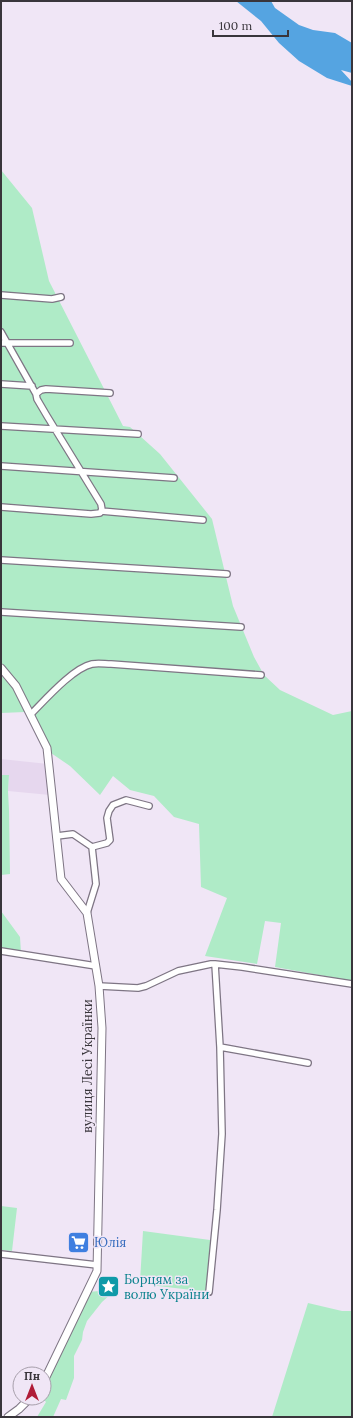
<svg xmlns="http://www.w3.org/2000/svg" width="353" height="1418" font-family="Lora,serif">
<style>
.built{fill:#e6d7ee}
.green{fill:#afebc7}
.water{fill:#55a4e1}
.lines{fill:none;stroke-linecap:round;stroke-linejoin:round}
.minor-casing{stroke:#7e7584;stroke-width:8}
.tertiary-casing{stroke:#7e7584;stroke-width:9}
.minor{stroke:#fff;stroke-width:5.5}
.tertiary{stroke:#fff;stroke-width:7}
.labels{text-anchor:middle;stroke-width:3;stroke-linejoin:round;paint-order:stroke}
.street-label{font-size:13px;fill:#39353b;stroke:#f0e6f6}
.shop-label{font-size:13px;fill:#366cbe;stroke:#f0e6f6;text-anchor:start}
.culture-label{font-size:13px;fill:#0d838f;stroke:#f0e6f6;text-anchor:start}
</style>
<rect width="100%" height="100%" fill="#f0e6f6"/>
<!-- built -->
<path class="built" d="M1,759L48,764L50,795L8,791L9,776L1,775Z"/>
<!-- green -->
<path class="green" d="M1,170L32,208L49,281L123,426L130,427L160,454L212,519L233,606L254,657L264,675L280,690L333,715L352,711V981L275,967L281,923L265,921L257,964L205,956L227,898L201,887L199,824L174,817L154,796L130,790L113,776L100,795L70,766L51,753L41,731L1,668Z
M1,675L14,689L25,712L1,713Z
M1,775H9L8,791L9,810L10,874L1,875Z
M1,911L20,937L21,953L1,950Z
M1,1206L17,1208L12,1251L1,1250Z
M143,1231L210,1240L209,1292L158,1286L140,1282Z
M99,1291L111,1294L102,1302L87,1321L83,1332L82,1340L74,1356V1378L66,1400L61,1399L53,1417H37L46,1402L42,1398H44V1387L89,1292Z
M308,1303L342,1311H352V1417H272Z"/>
<!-- water -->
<path class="water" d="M236,1H271L275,8L299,25L313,30L335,33L352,43V73L341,70L352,82V86L327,78L299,61L279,43L261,21Z"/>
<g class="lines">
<defs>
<path id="minor" d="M1,295L52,299L61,297
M1,332L36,394
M1,343H70
M1,384L32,386
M1,426L138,434
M1,466L174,478
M1,507L91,514L100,513L102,510L101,504L47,416L37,399L36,394L41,390L46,389L110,393
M101,511L203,520
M1,560L227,574
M1,612L241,627
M31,714C45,700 73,668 92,664C98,663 105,664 111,664L261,675
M57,836L73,834L92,847L96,884L87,913
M92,847L107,843L110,840L107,818L109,811L113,805L126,800L149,806
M1,951L96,966
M215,964L242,967L352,984
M99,986L138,988L146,986L178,971L211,964H215L220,1047L222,1134L217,1210L209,1292
M220,1047L308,1063
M1,1254L97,1265"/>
<path id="tertiary" d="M1,668L16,686L47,748L61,879L87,913L99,986L102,1028L97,1271L44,1381
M8,1417L19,1409L30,1398"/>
</defs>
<!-- minor casing -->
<use href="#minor" class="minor-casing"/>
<!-- tertiary casing -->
<use href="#tertiary" class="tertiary-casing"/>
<!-- minor -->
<use href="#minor" class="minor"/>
<!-- tertiary -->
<use href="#tertiary" class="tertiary"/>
</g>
<!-- icons -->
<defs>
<symbol id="supermarket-square" viewBox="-11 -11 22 22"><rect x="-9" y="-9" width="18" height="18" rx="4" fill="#3f7fe0" stroke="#f0e6f6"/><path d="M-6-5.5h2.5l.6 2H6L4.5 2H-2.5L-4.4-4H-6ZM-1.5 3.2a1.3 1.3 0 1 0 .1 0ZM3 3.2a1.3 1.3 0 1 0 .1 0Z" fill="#fff"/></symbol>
<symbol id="sight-square" viewBox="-11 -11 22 22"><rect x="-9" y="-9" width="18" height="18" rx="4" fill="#0f9aa8" stroke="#f0e6f6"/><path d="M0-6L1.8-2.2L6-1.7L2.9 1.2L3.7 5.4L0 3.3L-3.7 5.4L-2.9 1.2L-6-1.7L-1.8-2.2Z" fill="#fff"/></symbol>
</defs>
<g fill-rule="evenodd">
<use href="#supermarket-square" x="66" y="1230" width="25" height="25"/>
<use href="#sight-square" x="96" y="1274" width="25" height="25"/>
</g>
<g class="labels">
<!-- street labels -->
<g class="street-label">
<text transform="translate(87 1066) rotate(-90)" y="5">вулиця Лесі Українки</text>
</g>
<!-- shop labels -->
<g class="shop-label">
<text x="94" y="1247">Юлія</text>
</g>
<!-- culture labels -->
<g class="culture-label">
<text x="124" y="1284">Борцям за<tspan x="124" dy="15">волю України</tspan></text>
</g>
</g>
<!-- border -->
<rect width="353" height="1418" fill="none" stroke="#39353b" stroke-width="4"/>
<!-- north arrow -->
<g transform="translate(32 1386)"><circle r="19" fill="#f0e6f6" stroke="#a79fab"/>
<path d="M0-3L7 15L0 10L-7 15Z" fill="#b01c38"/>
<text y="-6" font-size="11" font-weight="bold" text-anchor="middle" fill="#39353b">Пн</text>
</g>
<!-- scale -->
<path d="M213 30v6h75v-6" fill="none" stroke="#39353b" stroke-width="2"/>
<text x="219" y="30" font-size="12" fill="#39353b" stroke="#f0e6f6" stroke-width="3" paint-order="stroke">100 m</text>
</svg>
